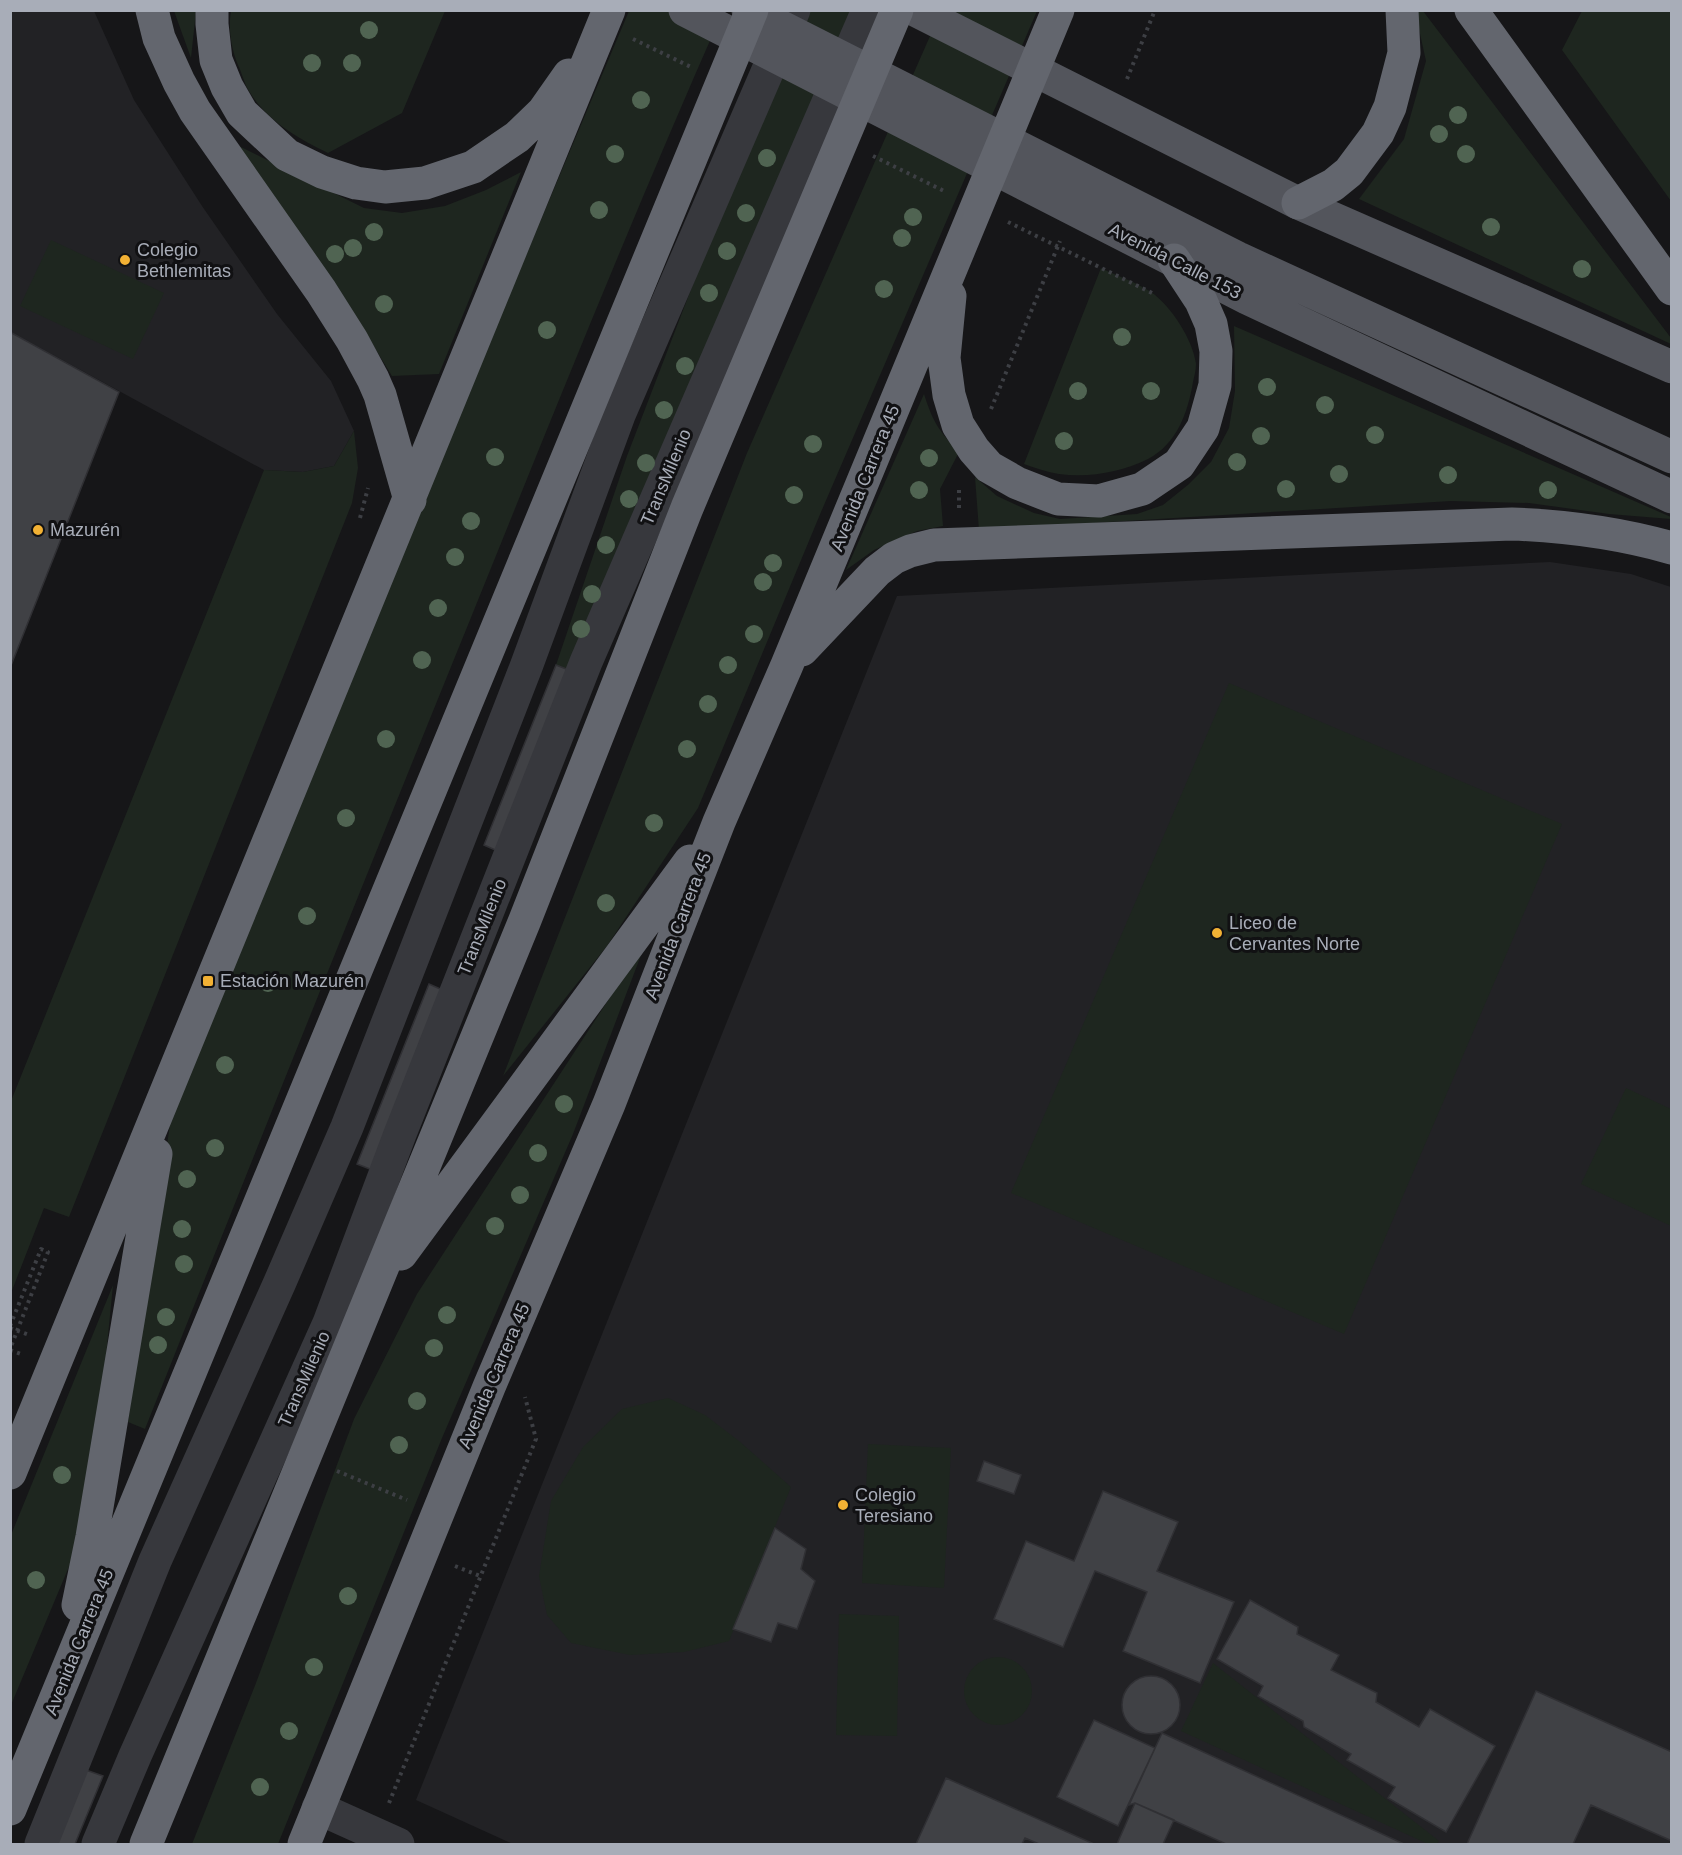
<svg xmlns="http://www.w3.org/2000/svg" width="1682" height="1855" font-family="Arial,sans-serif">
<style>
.built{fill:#222225}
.green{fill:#1e261f}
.building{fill:#404145;stroke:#303034;stroke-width:1.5}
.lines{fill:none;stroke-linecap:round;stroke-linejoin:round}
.path{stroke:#3d3f44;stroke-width:4;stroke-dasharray:3 4.5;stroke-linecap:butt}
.minor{stroke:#37383d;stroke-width:33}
.major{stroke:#53555c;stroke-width:33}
.highway{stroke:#63666e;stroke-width:33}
.tree{fill:#506452}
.poi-dot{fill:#f2b134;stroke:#111113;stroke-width:2}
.labels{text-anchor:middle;stroke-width:6;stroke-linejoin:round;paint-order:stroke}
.poi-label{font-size:18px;fill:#a8adb8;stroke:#111113;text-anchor:start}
.street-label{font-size:18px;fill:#a8adb8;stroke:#111113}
</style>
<rect width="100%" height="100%" fill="#161618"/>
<!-- built -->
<path class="built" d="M11,11H94L134,100L202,206L277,314L331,381L354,431L334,466L303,472L264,470L11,332Z
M1550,562L1631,574L1671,587V1844H513L416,1800L897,596Z"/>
<!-- green -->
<path class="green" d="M174,11H196L191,58Z
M231,11H445L402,113L328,153C297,138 267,121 249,91C244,83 242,73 238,65C231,48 228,28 231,11Z
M629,11H723C635,210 554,412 472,615C362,886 253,1157 145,1429L128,1422L170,1124L413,523Z
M807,11H853L574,672L556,665L627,456L717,222Z
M941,11H1037L821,512L698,808L607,946L503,1076L747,453Z
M1415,11H1423L1671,338V344L1359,199L1404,139L1426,61Z
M1582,11H1671V201L1562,50Z
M235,144L364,208L402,213L445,206L486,190L521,172L439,374L392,376C344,296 290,220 235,144Z
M51,240L164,293L133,359L20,306Z
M1101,268C1117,276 1136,282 1151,292C1171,306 1193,340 1196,364C1196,370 1194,377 1193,382C1188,412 1177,444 1148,459C1121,472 1090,478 1059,474C1047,472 1035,468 1024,464Z
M1234,326L1671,517V519L1609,514L1529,503L1451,501L979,530L975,477L997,496L1034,513L1060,519L1137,514L1163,505L1189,484L1211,462L1229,428L1235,391Z
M924,394C933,422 938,430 959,452L940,489L943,526L917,531L874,550L846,570Z
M354,431L358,468L352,503L69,1217L44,1208L11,1293V1101L264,470L303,472L334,466Z
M1229,683L1562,824L1344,1334L1011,1193Z
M646,942L573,1134L442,1438L278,1844H192L256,1683L354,1419L417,1294Z
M1626,1088L1671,1109V1226L1581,1184Z
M113,1285L97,1447L86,1526L11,1705V1535Z
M668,1398L705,1415L739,1441L791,1487L729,1641L684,1652L630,1655L571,1643L547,1615L539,1576L551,1501L583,1447L622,1409Z
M868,1444L951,1448L944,1588L862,1583Z
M839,1614L899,1616L897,1736L836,1735Z
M964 1691a34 34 0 1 1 68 0a34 34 0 1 1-68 0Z
M1213,1663L1439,1841L1437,1844H1428L1181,1731Z"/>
<!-- building -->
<path class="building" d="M10,332L119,392L10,668Z
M556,665L574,672L502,853L484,845Z
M429,984L447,992L375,1171L357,1164Z
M984,1461L1021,1475L1014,1494L977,1481Z
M1103,1491L1178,1522L1157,1571L1234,1602L1200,1683L1123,1651L1147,1592L1095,1571L1063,1647L994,1619L1026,1541L1074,1561Z
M775,1528L806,1549L801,1569L815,1581L797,1629L778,1623L771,1642L733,1629Z
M1250,1600L1298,1627L1297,1634L1339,1655L1331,1670L1377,1693L1376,1702L1419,1727L1430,1709L1495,1746L1446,1832L1388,1798L1395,1787L1347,1760L1351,1754L1304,1727L1303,1721L1258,1696L1263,1686L1217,1659Z
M1122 1705a29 29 0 1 1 58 0a29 29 0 1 1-58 0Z
M1536,1691L1672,1752V1841L1591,1805L1573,1844H1467Z
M1094,1720L1155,1748L1118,1826L1057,1797Z
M1162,1733L1404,1844H1226L1135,1803L1129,1805Z
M83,1769L103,1776L75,1844H52Z
M946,1778L1094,1844H1039L1025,1838L1022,1844H916Z
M1135,1803L1174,1820L1163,1844H1117Z"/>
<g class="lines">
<!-- path -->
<path class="path" d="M633,39L691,67
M1127,79L1155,10
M873,156L944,191
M1008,222L1152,293
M991,409L1060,241
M959,508V489
M360,518L368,488
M10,1326L41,1249L48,1252L10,1349
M10,1328L29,1335
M10,1350L21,1354
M337,1471L407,1500
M455,1566L480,1576
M389,1803L536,1439L525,1397"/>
<!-- minor -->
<path class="minor" d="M318,1808L398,1844
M41,1844L155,1561L280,1282L347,1127L526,667L619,415L794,10
M98,1844L135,1756L329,1323L400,1134L586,662L868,10"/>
<!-- major -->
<path class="major" d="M685,10L1247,298L1672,497
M748,10L1238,258L1672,457
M915,10L1298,203L1672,367"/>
<!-- highway -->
<path class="highway" d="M152,10L159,38L179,82L195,111L321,291L352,340L373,379L380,395L410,500
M212,10V24L216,60L227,87L242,113L287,155L322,172L356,183L385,187L425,183L473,167L517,137L543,112L569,75
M1471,10L1672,289
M1298,203L1333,185L1349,172L1378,133L1390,107L1404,53L1402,10
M950,296L944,358L949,395L958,425L974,450L989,467L1017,483L1058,499L1099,501L1142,489L1179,464L1203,428L1215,385L1216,351L1211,324L1201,301L1174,260
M802,650L877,571L894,558L910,551L934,545L1512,524C1566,526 1619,533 1672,548
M401,1254L690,861
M10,1473L609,10
M78,1605L92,1537L156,1154
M10,1809L752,10
M146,1844L525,920L687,508L897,10
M304,1844L489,1387L609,1104L719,822L787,665L1058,10"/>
</g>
<!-- trees -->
<g class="tree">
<circle cx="369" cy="30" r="9"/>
<circle cx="312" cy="63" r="9"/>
<circle cx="352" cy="63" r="9"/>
<circle cx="641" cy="100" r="9"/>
<circle cx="1458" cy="115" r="9"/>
<circle cx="1439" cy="134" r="9"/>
<circle cx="615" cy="154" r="9"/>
<circle cx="1466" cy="154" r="9"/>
<circle cx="767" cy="158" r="9"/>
<circle cx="599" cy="210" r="9"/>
<circle cx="746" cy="213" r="9"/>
<circle cx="913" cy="217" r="9"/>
<circle cx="1491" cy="227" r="9"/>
<circle cx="374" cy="232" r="9"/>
<circle cx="902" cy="238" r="9"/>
<circle cx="353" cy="248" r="9"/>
<circle cx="727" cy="251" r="9"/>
<circle cx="335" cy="254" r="9"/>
<circle cx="1582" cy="269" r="9"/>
<circle cx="884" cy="289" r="9"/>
<circle cx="709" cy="293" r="9"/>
<circle cx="384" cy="304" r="9"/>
<circle cx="547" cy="330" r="9"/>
<circle cx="1122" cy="337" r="9"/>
<circle cx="685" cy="366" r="9"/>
<circle cx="1267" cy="387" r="9"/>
<circle cx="1078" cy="391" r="9"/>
<circle cx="1151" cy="391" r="9"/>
<circle cx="1325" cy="405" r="9"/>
<circle cx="664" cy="410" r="9"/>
<circle cx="1375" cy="435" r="9"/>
<circle cx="1261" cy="436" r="9"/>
<circle cx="1064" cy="441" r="9"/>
<circle cx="813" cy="444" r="9"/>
<circle cx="495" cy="457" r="9"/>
<circle cx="929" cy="458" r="9"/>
<circle cx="1237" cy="462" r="9"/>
<circle cx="646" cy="463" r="9"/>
<circle cx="1339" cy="474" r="9"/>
<circle cx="1448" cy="475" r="9"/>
<circle cx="1286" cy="489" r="9"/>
<circle cx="919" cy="490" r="9"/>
<circle cx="1548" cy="490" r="9"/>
<circle cx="794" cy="495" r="9"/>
<circle cx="629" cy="499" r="9"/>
<circle cx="471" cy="521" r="9"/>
<circle cx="606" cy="545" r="9"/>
<circle cx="455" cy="557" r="9"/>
<circle cx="773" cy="563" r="9"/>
<circle cx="763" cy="582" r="9"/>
<circle cx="592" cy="594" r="9"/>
<circle cx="438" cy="608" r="9"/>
<circle cx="581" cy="629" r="9"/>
<circle cx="754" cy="634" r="9"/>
<circle cx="422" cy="660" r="9"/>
<circle cx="728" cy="665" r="9"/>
<circle cx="708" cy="704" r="9"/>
<circle cx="386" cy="739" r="9"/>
<circle cx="687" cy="749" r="9"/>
<circle cx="346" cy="818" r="9"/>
<circle cx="654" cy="823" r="9"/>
<circle cx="606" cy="903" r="9"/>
<circle cx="307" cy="916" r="9"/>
<circle cx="268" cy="983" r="9"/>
<circle cx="225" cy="1065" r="9"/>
<circle cx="564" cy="1104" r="9"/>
<circle cx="215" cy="1148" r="9"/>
<circle cx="538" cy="1153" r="9"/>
<circle cx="187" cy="1179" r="9"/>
<circle cx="520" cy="1195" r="9"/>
<circle cx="495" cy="1226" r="9"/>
<circle cx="182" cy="1229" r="9"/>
<circle cx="184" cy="1264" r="9"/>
<circle cx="447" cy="1315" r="9"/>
<circle cx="166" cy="1317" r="9"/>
<circle cx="158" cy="1345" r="9"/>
<circle cx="434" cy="1348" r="9"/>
<circle cx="417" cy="1401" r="9"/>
<circle cx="399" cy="1445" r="9"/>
<circle cx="62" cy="1475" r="9"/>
<circle cx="36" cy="1580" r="9"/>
<circle cx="348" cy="1596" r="9"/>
<circle cx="314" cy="1667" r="9"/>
<circle cx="289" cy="1731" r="9"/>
<circle cx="260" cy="1787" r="9"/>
</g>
<!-- markers -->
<g class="poi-dot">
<circle cx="125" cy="260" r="6"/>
<circle cx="38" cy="530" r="6"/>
<circle cx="1217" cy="933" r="6"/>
<rect x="202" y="975" width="12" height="12" rx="3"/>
<circle cx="843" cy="1505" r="6"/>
</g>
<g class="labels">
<!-- poi labels -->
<g class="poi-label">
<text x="137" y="256">Colegio<tspan x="137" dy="21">Bethlemitas</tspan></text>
<text x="50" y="536">Mazurén</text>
<text x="1229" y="929">Liceo de<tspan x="1229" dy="21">Cervantes Norte</tspan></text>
<text x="220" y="987">Estación Mazurén</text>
<text x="855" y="1501">Colegio<tspan x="855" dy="21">Teresiano</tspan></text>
</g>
<!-- street labels -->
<g class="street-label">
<text transform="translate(1175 261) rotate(27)" y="6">Avenida Calle 153</text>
<text transform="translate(666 477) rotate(-67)" y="6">TransMilenio</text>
<text transform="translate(865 478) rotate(-68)" y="6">Avenida Carrera 45</text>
<text transform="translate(678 926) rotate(-69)" y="6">Avenida Carrera 45</text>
<text transform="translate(482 927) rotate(-68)" y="6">TransMilenio</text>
<text transform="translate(494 1376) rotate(-67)" y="6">Avenida Carrera 45</text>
<text transform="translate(304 1379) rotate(-66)" y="6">TransMilenio</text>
<text transform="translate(79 1642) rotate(-68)" y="6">Avenida Carrera 45</text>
</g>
</g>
<!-- border -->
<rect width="1682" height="1855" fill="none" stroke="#a8adb8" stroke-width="24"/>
</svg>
